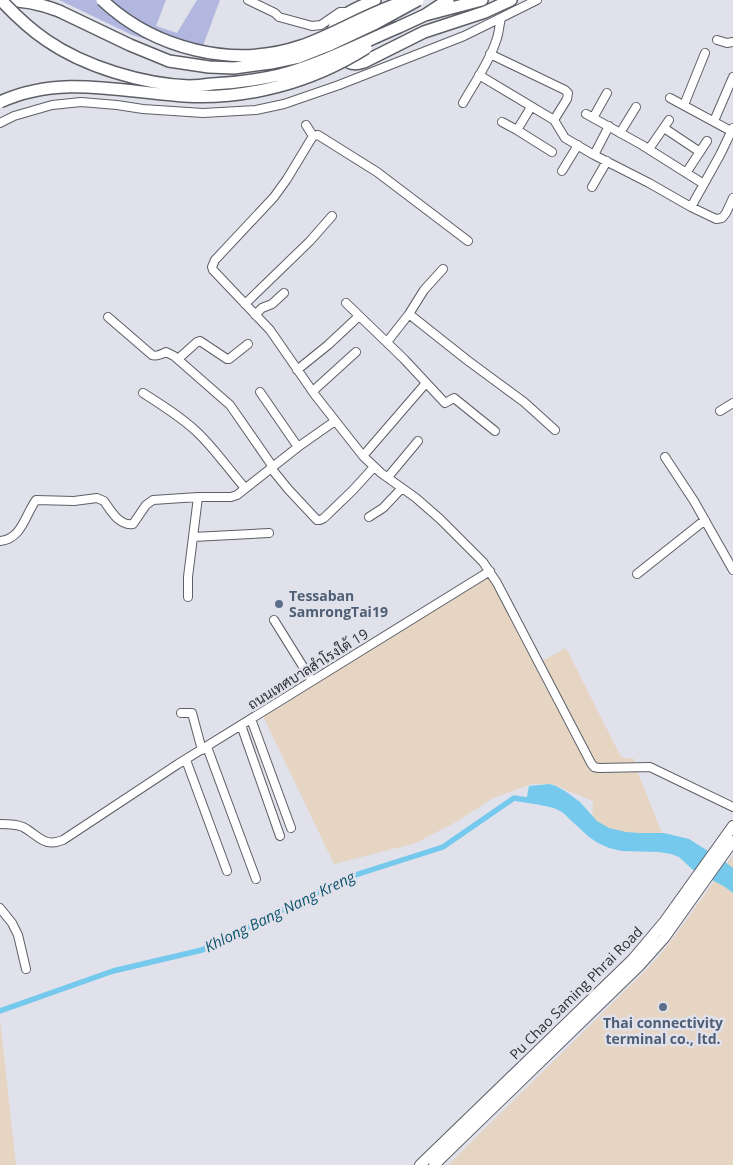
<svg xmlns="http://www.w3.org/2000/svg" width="733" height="1165" font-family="'Open Sans',Sarabun,sans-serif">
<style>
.industrial{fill:#e6d5c3}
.green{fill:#b2b7e0}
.water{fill:#75c9ed}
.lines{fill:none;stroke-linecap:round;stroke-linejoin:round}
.canal{stroke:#75c9ed;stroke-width:5.5}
.minor-casing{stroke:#5d5f67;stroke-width:10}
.major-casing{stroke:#5d5f67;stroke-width:12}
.highway-casing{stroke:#5d5f67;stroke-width:14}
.minor{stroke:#fff;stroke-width:8}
.major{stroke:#fff;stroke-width:10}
.highway{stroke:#fff;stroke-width:11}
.highway-bridge-casing{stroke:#5d5f67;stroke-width:14;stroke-linecap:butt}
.highway-bridge{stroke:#fff;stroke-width:11}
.service-dot{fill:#5c6f8a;stroke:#e0e1eb;stroke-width:2}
.labels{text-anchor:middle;stroke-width:5;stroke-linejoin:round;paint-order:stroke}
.service-label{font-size:14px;font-weight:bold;fill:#4e5e75;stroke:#e0e1eb;text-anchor:start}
.street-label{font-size:14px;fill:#2e2f33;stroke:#e0e1eb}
.water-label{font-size:15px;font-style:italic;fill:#0f556d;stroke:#e0e1eb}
</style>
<rect width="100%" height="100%" fill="#e0e1eb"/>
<!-- industrial -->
<path class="industrial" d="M488,579L494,581L542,661L566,648L621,757L634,759L637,770L663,836L612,832L592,821L593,801L552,784H532L493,798L456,822L416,843L334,864L262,714L480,580Z
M733,855V1165H448L645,971L659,956L679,930Z
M0,1019L16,1165H0Z"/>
<!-- green -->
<path class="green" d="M59,0H166L156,26L177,33L197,0H220L201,51L158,43L132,35Z"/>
<!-- water -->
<path class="water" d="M550,784L556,786L565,791L580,802L597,821L609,828L626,832L640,833H664L689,839L724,861L733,868V893L725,887L692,869L679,857L671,854L659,852L622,851L609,848L598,843L589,837L562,812L554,808L526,802L529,786Z"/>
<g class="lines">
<!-- canal -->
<path class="canal" d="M0,1011L113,971L202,950L349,877L443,847L514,798L533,801"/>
<defs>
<path id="minor" d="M248,0L275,13L279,17L312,26L321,25L340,12H346
M717,40L727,43L733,42
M490,54L565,90L568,93L567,99L554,120
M479,75L554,120L565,138L594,155L649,183L691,207L716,219L722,218L726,213L733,198
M670,98L731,131
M463,103C474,83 489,63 496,41C499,34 499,26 501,18
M684,105L705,53
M586,114L642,145L699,181
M593,118L607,93
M714,121L733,77
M502,122L517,130L552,152
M0,123L14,116L52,105L81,102L117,105L143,109L203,113L256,110L284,104L339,85L464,36L537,0
M306,125L313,136
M664,128L700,152
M517,130L531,107
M620,133L636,107
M649,149L669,120
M594,155L609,126
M562,171L578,145
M686,173L707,141
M592,187L607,161
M691,207L720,155L733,128
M468,241L377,172L318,135L313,136L287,179L274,197L215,260L212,267L213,270L270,330L315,395L363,456L381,473L416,498L440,519L483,562L497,583L591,763L594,767L599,768L650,767L733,807
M346,303L404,359L445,403L454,398L495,431
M245,304L310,241L332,216
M409,314L424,290L443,269
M255,315L262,308L272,304L284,293
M108,317L152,355C156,357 162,354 166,352L174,356L230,405L273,467
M387,342L409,314L467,360L524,402L555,430
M178,359L197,342L200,341L227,359H229L248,344
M297,370L328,345L359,316
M313,391L356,352
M260,392L298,447
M143,393C162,405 181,417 197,432C215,449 229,470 245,488
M720,411L733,403
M363,456L426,383
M665,457L694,501L733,570
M271,468L288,489L317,520H320L324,518L353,490L374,467
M388,477L418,441
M369,517L383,508L402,488
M193,537L269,533
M0,541C22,539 25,515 36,500L74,501L97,498L104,501C111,511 119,526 133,524L146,505L153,500L198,497H231L237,495L298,447L335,421
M637,574L705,520
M188,597V577L198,497
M274,620L312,681
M181,713H192L202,750
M251,719L291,828
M241,725L280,836
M207,747L256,879
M186,760L227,871
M0,824C8,824 16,824 23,827C38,835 44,848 63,840L178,764L490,571
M0,908L12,923L18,935L26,969"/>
<path id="major" d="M420,1165L633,959L665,921L733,826
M434,1165L639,966L664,938L733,841"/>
<path id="highway" d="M0,0C21,0 39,3 59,11
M375,0C361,7 339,13 333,30L346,60C351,65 357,64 364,62L424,32L485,12L511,0
M425,15L482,0
M399,27L425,15L448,0"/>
</defs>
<!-- minor casing -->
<use href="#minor" class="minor-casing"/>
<!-- major casing -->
<use href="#major" class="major-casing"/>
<!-- highway casing -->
<use href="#highway" class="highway-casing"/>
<!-- minor -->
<use href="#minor" class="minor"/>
<!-- major -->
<use href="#major" class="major"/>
<!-- highway -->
<use href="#highway" class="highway"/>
<defs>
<path id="highway-bridge" d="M1,0C15,15 30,29 46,40C85,67 143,84 189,86C197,86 205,85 212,84C235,83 257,80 279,75C319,65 361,43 399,27
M102,0C154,49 233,69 301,46C336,34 368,13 403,2
M59,11L130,45L169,61L209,67L234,68L271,63L299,57L327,46L376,23L418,0
M0,102C61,74 121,92 184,96C248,100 312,82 366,48"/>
</defs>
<!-- highway-bridge casing -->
<use href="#highway-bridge" class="highway-bridge-casing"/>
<!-- highway-bridge -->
<use href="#highway-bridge" class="highway-bridge"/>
</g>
<!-- markers -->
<g class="service-dot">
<circle cx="279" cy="604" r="5"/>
<circle cx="663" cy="1007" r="5"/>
</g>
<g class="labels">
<!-- service labels -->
<g class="service-label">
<text x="289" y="601">Tessaban<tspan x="289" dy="16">SamrongTai19</tspan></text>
<text x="663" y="1028" text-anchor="middle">Thai connectivity<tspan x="663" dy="16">terminal co., ltd.</tspan></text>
</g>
<!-- street labels -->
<g class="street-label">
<text transform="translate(308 669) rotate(-32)" y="5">ถนนเทศบาลสำโรงใต้ 19</text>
<text transform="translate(576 993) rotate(-45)" y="5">Pu Chao Saming Phrai Road</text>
</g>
<!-- water labels -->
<g class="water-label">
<text transform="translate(280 912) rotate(-26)" y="5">Khlong Bang Nang Kreng</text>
</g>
</g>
</svg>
